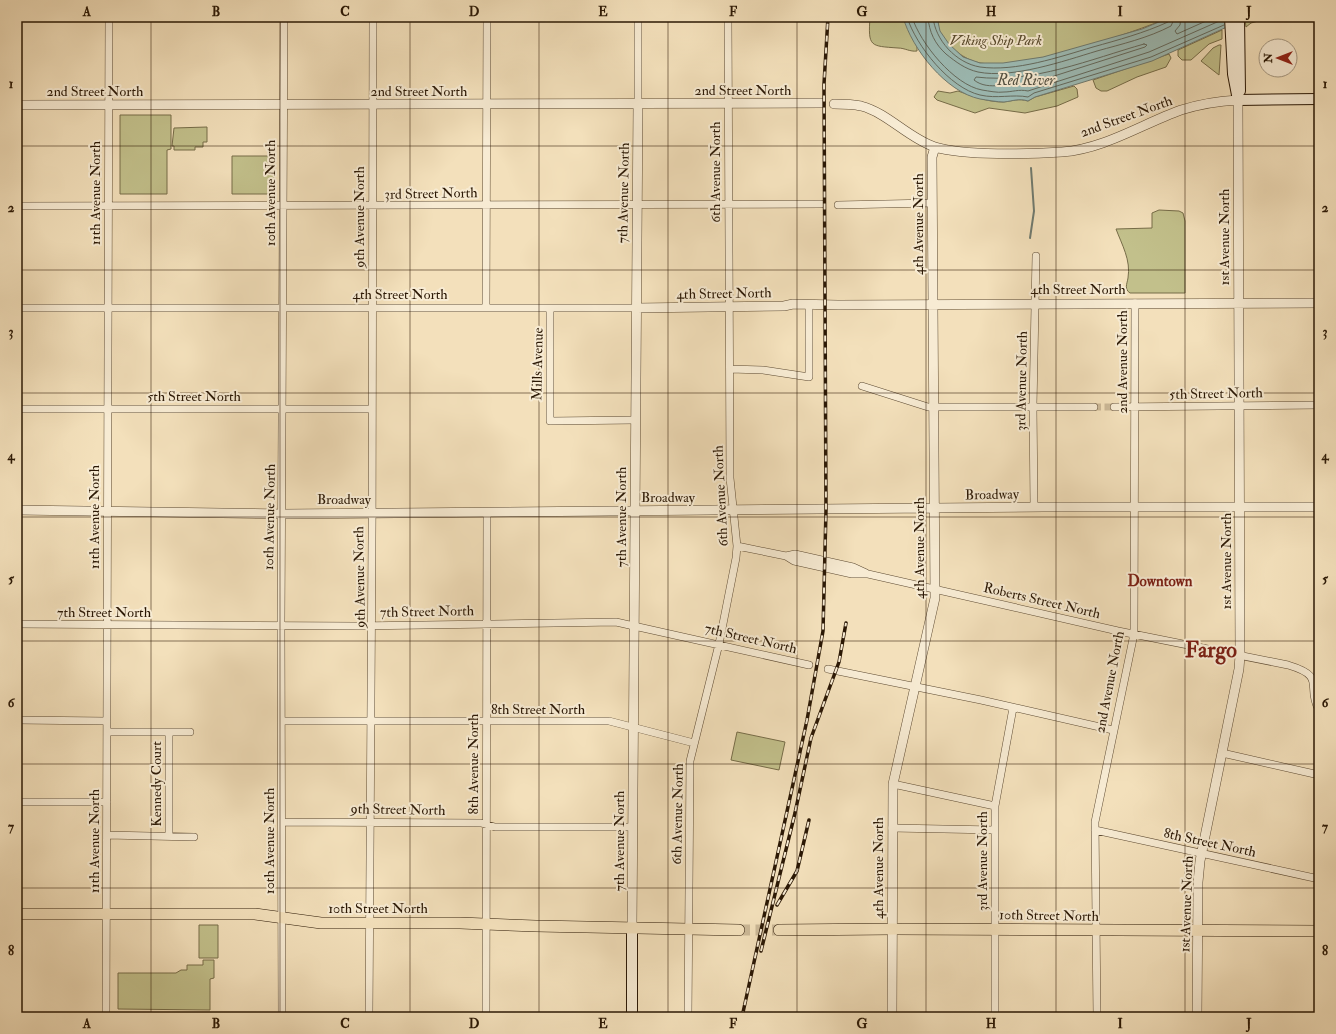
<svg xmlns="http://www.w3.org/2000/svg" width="1336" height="1034" font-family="'IM FELL Double Pica',serif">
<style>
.green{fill:#c2c08b;stroke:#766c48}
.water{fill:#9dbcb6;stroke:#6f7a6f}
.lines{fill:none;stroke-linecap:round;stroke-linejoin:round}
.shore{stroke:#646a5e;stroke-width:1}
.stream{stroke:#6f7a6f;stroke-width:2}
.minor-tunnel{stroke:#cbb897;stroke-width:7;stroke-dasharray:7 3.5;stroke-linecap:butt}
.primary-tunnel{stroke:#cbb897;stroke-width:11;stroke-dasharray:11 5.5;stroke-linecap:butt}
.minor-casing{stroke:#5d4a32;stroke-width:8}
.tertiary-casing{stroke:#5d4a32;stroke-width:10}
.secondary-casing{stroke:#2b1805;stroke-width:12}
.primary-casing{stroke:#2b1805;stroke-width:12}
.minor{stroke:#f7ebd3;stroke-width:7}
.tertiary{stroke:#f7ebd3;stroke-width:9}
.secondary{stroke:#f7ebd3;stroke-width:10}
.primary{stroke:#f3e0bb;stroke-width:11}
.rail-casing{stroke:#2b1805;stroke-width:3.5}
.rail{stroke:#f7ebd3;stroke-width:2;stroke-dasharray:6;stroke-linecap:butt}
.grid{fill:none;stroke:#2b1805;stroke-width:1;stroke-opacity:0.55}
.labels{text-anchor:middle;stroke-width:4;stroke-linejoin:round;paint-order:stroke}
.park-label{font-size:14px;font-style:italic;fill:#584a2d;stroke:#f7ebd3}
.street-label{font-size:14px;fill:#2b1805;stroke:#f7ebd3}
.water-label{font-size:15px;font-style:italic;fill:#535143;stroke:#f7ebd3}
.neighbourhood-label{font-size:15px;font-weight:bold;fill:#7a1f14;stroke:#f7ebd3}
.town-label{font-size:22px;font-weight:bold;fill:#7a1f14;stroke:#f7ebd3}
.neatline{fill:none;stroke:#2b1805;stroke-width:1.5}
.grid-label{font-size:13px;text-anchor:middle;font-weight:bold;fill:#2b1805}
</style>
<rect width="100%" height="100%" fill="#f3e0bb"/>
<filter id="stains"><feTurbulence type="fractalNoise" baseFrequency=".005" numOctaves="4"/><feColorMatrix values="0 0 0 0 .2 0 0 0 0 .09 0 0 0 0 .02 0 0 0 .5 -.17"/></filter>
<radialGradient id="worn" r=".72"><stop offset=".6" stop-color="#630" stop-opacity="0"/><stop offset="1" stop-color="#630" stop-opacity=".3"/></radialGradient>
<!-- green -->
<path class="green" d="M870,17H903L917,44V51C910,52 905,48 898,48C870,46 868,47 870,17Z
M937,17H1171C1129,34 1023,71 980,63C964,60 947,46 940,32C938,28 938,22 937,17Z
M1249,17H1273L1251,23L1246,27L1245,19Z
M1222,30V39L1209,44L1191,60H1182L1178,56V50Z
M1219,45H1221L1219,75L1201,61L1213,48Z
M1169,54L1171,58L1166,67L1137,77L1107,91H1101L1096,88L1093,80Z
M1074,86L1077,89L1078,97L1057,106L1025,113L989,108L975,113L937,100L934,97L938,91L950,93L958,91C972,96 987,102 1003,102C1013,101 1018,98 1028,101L1035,97Z
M120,115H171V149L167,150V194H120Z
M207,127V142H203V147H195V150H174V146H172L174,128Z
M232,156H274V194H232Z
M1159,210L1179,211L1183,213L1185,221V293H1130C1124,289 1127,284 1128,278C1131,260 1122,245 1116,229L1152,228V213Z
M737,732L785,742L779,770L731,760Z
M199,925H218V958H199Z
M203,960H214V978L210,979V1010L118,1009V973H176L181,970H187V965H203Z"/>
<!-- water -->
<path class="water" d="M903,17H937L940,31L949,44L963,57L980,63H1003L1043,57L1142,29L1171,17H1249L1152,61L1035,97L1028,101C1019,98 1013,101 1004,102C997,102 987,100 980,99C946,92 912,49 903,17Z"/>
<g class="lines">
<!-- shore -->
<path class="shore" d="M907,17C916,46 950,88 980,95C997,99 1013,94 1028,97L1034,93L1151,57L1224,25
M912,17C920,43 954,85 982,90C989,91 997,93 1004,92C1012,92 1019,89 1028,91L1149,52L1224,19
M928,17C929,32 935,44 946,54C956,62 965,69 978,72C1012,79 1064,61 1097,51C1122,44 1148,38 1171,26L1175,17
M933,17C935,40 956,63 980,67C1016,72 1059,57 1093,47C1118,40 1144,33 1168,22L1170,17
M1181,17L1180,25L1175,31L1177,34L1215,17
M1144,44L1147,45L1145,47L1026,85C1010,81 989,92 974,80L976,77C1032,84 1091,59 1144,44Z"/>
<!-- stream -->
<path class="stream" d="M1030,238L1034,211L1031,168"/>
<!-- minor-tunnel -->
<path class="minor-tunnel" d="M1094,407H1114"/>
<!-- primary-tunnel -->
<path class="primary-tunnel" d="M739,930H779"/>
<defs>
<path id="minor" d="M638,17V104
M838,205L932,203
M17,206L821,204
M17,308H636
M486,308L487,17
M550,308V421L635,420
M730,369L763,370L809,377V309
M862,386L928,407H1094
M1114,407L1319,405
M17,409H371
M1034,507L1033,406L1036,256
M737,546L786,556L794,561L852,574H868L1118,631L1288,665C1328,677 1305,686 1319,710
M786,556L795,554L853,567L866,573
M17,624L356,626L616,622L809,665
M828,669L981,700L1113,730
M17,720L107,721
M282,721H609L694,743
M108,732H190
M1222,753L1319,775
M893,784L995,806
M17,802H107
M282,822L481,823L495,827H633
M892,828L995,830
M1095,830L1319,879
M107,835L194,837
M169,836V732
M106,1017L109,17
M282,1017L281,624L284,17
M369,1017C373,684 372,350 373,17
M486,1017L487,512
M688,1017L690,761L719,644L736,558L737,546L730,478L728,17
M995,1017V806L1013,708
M1097,1017L1095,822L1134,634L1135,303"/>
<path id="tertiary" d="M834,104C843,104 852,104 861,106C888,113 908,138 935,147C964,156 1030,154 1062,152C1104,149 1142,124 1181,110C1200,104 1219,101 1238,100L1240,655L1239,669L1200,861L1198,882L1197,1017
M17,105L821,103
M636,308L784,306L793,304L838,305L1319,303
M17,510L283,514L1044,507H1319
M632,927L638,104
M892,1017L893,784L935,598L932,157L935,147"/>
<path id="secondary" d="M1230,17L1233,74L1238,100
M1239,17L1240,91
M1238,100L1319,99
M632,927V1017"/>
<path id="primary" d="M17,914H255L321,923H460L536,926L739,930
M779,930L893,929L1319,931"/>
</defs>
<!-- minor casing -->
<use href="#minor" class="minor-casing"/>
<!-- tertiary casing -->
<use href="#tertiary" class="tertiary-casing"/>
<!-- secondary casing -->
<use href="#secondary" class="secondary-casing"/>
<!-- primary casing -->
<use href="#primary" class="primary-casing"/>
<!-- minor -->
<use href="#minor" class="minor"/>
<!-- tertiary -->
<use href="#tertiary" class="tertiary"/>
<!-- secondary -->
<use href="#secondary" class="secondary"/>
<!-- primary -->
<use href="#primary" class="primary"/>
<defs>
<path id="rail" d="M777,905L797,871L809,820
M761,951L795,813L811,738L839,662L846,623
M742,1017L807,720L823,631L826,510L824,84L828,17"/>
</defs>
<!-- rail casing -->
<use href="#rail" class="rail-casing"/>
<!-- rail -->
<use href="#rail" class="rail"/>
</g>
<!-- grid -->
<path class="grid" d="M151,17V1017M280,17V1017M410,17V1017M539,17V1017M668,17V1017M797,17V1017M926,17V1017M1056,17V1017M1185,17V1017M17,146H1319M17,270H1319M17,393H1319M17,517H1319M17,641H1319M17,764H1319M17,888H1319"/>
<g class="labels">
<!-- park labels -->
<g class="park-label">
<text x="996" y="45">Viking Ship Park</text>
</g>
<!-- street labels -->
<g class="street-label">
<text x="743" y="95">2nd Street North</text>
<text x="95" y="96">2nd Street North</text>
<text x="419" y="96">2nd Street North</text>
<text transform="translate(1126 116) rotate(-20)" y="5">2nd Street North</text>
<text transform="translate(715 172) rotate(-90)" y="5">6th Avenue North</text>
<text transform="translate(95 193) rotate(-90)" y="5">11th Avenue North</text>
<text transform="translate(270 193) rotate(-90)" y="5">10th Avenue North</text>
<text transform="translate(431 193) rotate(-1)" y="5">3rd Street North</text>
<text transform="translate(623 193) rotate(-89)" y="5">7th Avenue North</text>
<text transform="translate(359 217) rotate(-90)" y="5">9th Avenue North</text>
<text transform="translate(918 224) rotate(-90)" y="5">4th Avenue North</text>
<text transform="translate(1224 237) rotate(-90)" y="5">1st Avenue North</text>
<text x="1078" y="294">4th Street North</text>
<text transform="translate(724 293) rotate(-1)" y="5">4th Street North</text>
<text x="400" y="299">4th Street North</text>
<text transform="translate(1122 362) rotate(-90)" y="5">2nd Avenue North</text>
<text transform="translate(537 364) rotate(-89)" y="5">Mills Avenue</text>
<text transform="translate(1021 381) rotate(-89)" y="5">3rd Avenue North</text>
<text transform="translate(1216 393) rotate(-1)" y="5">5th Street North</text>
<text x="194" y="401">5th Street North</text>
<text transform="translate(992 494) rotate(-1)" y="5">Broadway</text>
<text transform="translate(720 496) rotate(-93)" y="5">6th Avenue North</text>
<text x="668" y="502">Broadway</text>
<text x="344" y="504">Broadway</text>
<text transform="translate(94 517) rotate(-90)" y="5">11th Avenue North</text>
<text transform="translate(269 517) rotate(-89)" y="5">10th Avenue North</text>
<text transform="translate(621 517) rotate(-90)" y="5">7th Avenue North</text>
<text transform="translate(919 548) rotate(-90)" y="5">4th Avenue North</text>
<text transform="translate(1226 561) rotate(-90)" y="5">1st Avenue North</text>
<text transform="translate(359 577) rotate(-91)" y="5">9th Avenue North</text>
<text transform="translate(1042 600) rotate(13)" y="5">Roberts Street North</text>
<text transform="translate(427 611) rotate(-1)" y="5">7th Street North</text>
<text x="104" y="617">7th Street North</text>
<text transform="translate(751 638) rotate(13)" y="5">7th Street North</text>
<text transform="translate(1109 682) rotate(-79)" y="5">2nd Avenue North</text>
<text x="538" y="714">8th Street North</text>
<text transform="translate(473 764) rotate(-90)" y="5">8th Avenue North</text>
<text transform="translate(156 784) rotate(-90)" y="5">Kennedy Court</text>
<text transform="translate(398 809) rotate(1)" y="5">9th Street North</text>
<text transform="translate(677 814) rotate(-89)" y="5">6th Avenue North</text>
<text transform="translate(94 841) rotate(-90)" y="5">11th Avenue North</text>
<text transform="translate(269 841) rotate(-90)" y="5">10th Avenue North</text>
<text transform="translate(619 841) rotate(-90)" y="5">7th Avenue North</text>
<text transform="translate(1210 842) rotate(12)" y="5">8th Street North</text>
<text transform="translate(982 861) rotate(-90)" y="5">3rd Avenue North</text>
<text transform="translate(878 868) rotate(-90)" y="5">4th Avenue North</text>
<text transform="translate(1186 904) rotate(-88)" y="5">1st Avenue North</text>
<text x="378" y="913">10th Street North</text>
<text transform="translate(1049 915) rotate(1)" y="5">10th Street North</text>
</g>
<!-- water labels -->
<g class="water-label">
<text x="1026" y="85">Red River</text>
</g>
<!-- neighbourhood labels -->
<g class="neighbourhood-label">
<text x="1160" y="586">Downtown</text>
</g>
<!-- town labels -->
<g class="town-label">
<text x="1211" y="657">Fargo</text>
</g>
</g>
<!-- margin -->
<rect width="1336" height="1034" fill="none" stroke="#f3e0bb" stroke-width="44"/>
<!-- north arrow -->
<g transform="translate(1278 58) rotate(270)"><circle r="19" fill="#f7ebd3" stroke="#a59781"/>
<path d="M0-3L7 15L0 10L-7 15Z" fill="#8f2418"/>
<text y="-6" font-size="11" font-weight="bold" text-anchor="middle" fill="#2b1805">N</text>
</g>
<rect x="22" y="22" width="1292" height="990" class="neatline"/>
<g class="grid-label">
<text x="87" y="16">A</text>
<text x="216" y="16">B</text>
<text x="345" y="16">C</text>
<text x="474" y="16">D</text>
<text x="603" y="16">E</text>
<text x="733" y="16">F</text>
<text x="862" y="16">G</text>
<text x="991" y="16">H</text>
<text x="1120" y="16">I</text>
<text x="1249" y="16">J</text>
<text x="11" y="88">1</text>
<text x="1325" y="88">1</text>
<text x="11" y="212">2</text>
<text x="1325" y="212">2</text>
<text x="11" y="336">3</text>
<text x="1325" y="336">3</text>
<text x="11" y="460">4</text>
<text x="1325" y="460">4</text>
<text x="11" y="583">5</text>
<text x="1325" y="583">5</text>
<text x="11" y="707">6</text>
<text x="1325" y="707">6</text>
<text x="11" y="831">7</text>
<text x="1325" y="831">7</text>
<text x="11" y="955">8</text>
<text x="1325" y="955">8</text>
<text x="87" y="1028">A</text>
<text x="216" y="1028">B</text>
<text x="345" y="1028">C</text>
<text x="474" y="1028">D</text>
<text x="603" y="1028">E</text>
<text x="733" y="1028">F</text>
<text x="862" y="1028">G</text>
<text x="991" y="1028">H</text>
<text x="1120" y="1028">I</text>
<text x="1249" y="1028">J</text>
</g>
<rect width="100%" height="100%" filter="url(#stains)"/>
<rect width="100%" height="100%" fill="url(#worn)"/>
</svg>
